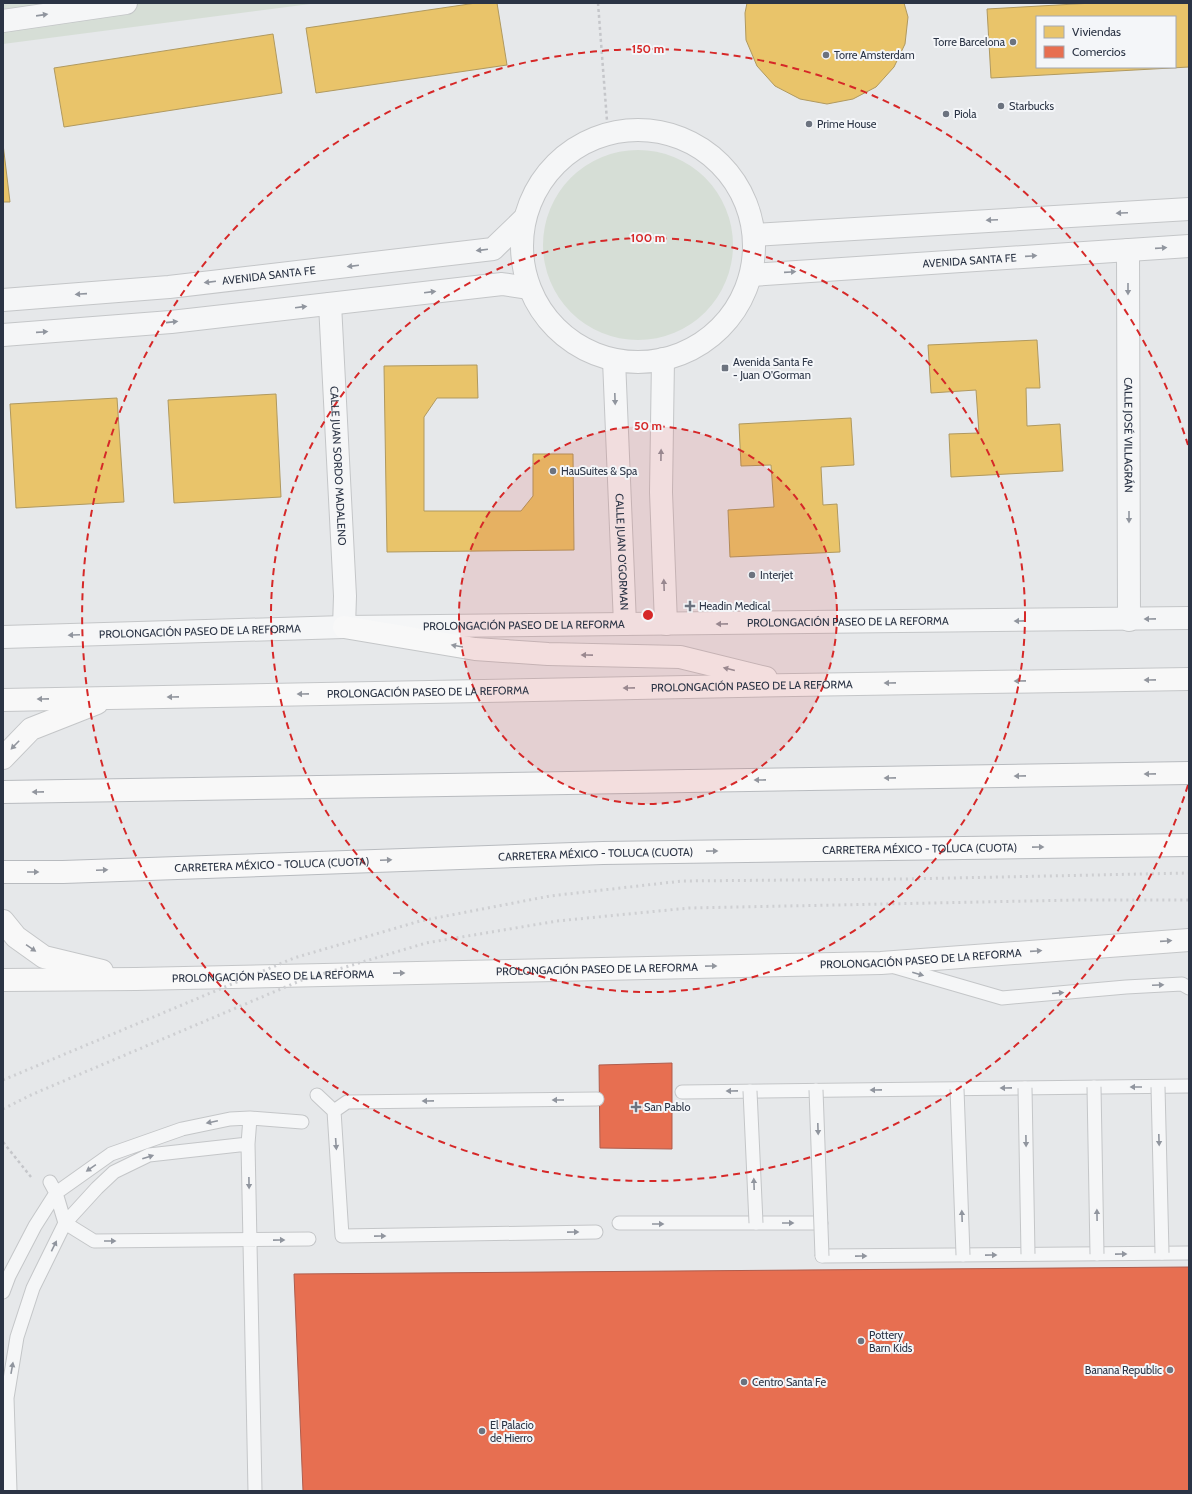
<svg xmlns="http://www.w3.org/2000/svg" width="1192" height="1494" font-family="Cabin,sans-serif">
<style>
.green{fill:#d6ded6}
.homes{fill:#e9c46a;stroke:#b0995f;fill-rule:evenodd}
.shops{fill:#e76f51;stroke:#af5d4d}
.lines{fill:none;stroke-linecap:round;stroke-linejoin:round}
.service-casing{stroke:#c4c6c8;stroke-width:15}
.minor-casing{stroke:#c4c6c8;stroke-width:24}
.tertiary-casing{stroke:#c4c6c8;stroke-width:24}
.secondary-casing{stroke:#c4c6c8;stroke-width:24}
.motorway-casing{stroke:#b8bbbf;stroke-width:24}
.path{stroke:#c5c6ca;stroke-width:2.5;stroke-dasharray:3 3;stroke-linecap:butt}
.service{stroke:#f5f6f7;stroke-width:13}
.minor{stroke:#f5f6f7;stroke-width:22}
.tertiary{stroke:#f5f6f7;stroke-width:22}
.secondary{stroke:#f8f8f8;stroke-width:22}
.motorway{stroke:#f8f8f8;stroke-width:22}
.rail{stroke:#cecfd2;stroke-width:3;stroke-dasharray:2 4;stroke-linecap:butt}
.service-bridge-casing{stroke:#c4c6c8;stroke-width:15;stroke-linecap:butt}
.service-bridge{stroke:#f5f6f7;stroke-width:13}
.oneway{fill:#90959e}
.oneway2{fill:#92969e}
.ring{fill:none;stroke:#d62828;stroke-width:2;stroke-dasharray:7 5}
.poi-dot{fill:#6c737f;stroke:#f4f6f9;stroke-width:1.5}
.labels{text-anchor:middle;stroke-width:4;stroke-linejoin:round;paint-order:stroke}
.poi-label{font-size:11px;fill:#2b3445;stroke:#f4f6f9;text-anchor:start}
.street-label{font-size:11px;fill:#2b3445;stroke:#f4f6f9}
.centre{fill:#d62828;stroke:#f4f6f9;stroke-width:2}
.ring-label{font-size:12px;text-anchor:middle;font-weight:bold;fill:#d62828;stroke:#f4f6f9;stroke-width:4;stroke-linejoin:round;paint-order:stroke}
</style>
<rect width="100%" height="100%" fill="#e6e8ea"/>
<!-- green -->
<path class="green" d="M3,3H318L3,44Z
M543 245a95 95 0 1 1 190 0a95 95 0 1 1-190 0Z"/>
<!-- homes -->
<path class="homes" d="M476,3H497L507,65L316,93L306,28Z
M747,3H904L908,17L905,44L894,67L876,87L853,99L827,104L800,99L775,86L757,66L746,40L745,13Z
M1093,3H1189V67L991,78L987,9ZM1037,17H1175V67H1037Z
M273,34L282,93L64,127L54,68Z
M3,144L10,202H3Z
M1037,340L1040,388H1026L1027,426L1060,424L1063,471L951,477L949,434L979,433L976,390L931,393L928,345Z
M477,365L478,398H437L424,417V511H521L533,496V454H573L574,550L387,552L384,366Z
M276,394L281,497L174,503L168,400Z
M117,398L124,502L16,508L10,404Z
M851,418L854,465L821,467L823,505L837,504L840,552L730,557L728,510L774,507L771,465L741,466L739,424Z"/>
<!-- shops -->
<path class="shops" d="M672,1063V1149L600,1148L599,1065Z
M1189,1267V1491H303L294,1274Z"/>
<g class="lines">
<defs>
<path id="service" d="M895,967L1002,998L1126,987L1182,984L1189,988
M682,1092L1189,1086
M317,1095L334,1111
M250,1118L248,1144L255,1491
M50,1182L56,1193L65,1223L94,1241L309,1239
M619,1223H821
M596,1232L342,1236L334,1111L347,1102L597,1099
M822,1256L1189,1253
M3,1292L9,1276L35,1226L56,1193L111,1154L182,1129L230,1119L250,1118L302,1122
M10,1491L7,1398L17,1337L33,1288L65,1223L97,1188L114,1172L149,1155L248,1144"/>
<g id="minor">
<path d="M3,21L126,3"/>
<path id="s1" d="M1128,250L1129,620"/>
<path id="s2" d="M330,304L345,596L344,627"/>
<path d="M663,359L661,492L666,624"/>
<path id="s3" d="M614,360L625,624"/>
<path id="s4" d="M3,637L344,627L1189,618"/>
</g>
<g id="tertiary">
<circle cx="638" cy="246" r="116"/>
<path d="M754,235L1189,209"/>
<path id="s5" d="M751,275L1189,246"/>
<path id="s6" d="M3,300L169,287L493,249L523,220"/>
<path d="M3,335L171,322L502,284L528,288"/>
</g>
<g id="secondary">
<path d="M344,627L475,649L548,654L680,657L766,678"/>
<path id="s7" d="M3,700L794,685L1189,679"/>
<path d="M3,758L31,729L97,703"/>
<path d="M3,921L16,937L44,957L102,971"/>
<path id="s8" d="M3,980L136,979L881,963L1189,940"/>
</g>
<g id="motorway">
<path d="M3,792L1189,773"/>
<path id="s9" d="M3,872H63L603,853L1189,845"/>
</g>
</defs>
<!-- service casing -->
<use href="#service" class="service-casing"/>
<!-- minor casing -->
<use href="#minor" class="minor-casing"/>
<!-- tertiary casing -->
<use href="#tertiary" class="tertiary-casing"/>
<!-- secondary casing -->
<use href="#secondary" class="secondary-casing"/>
<!-- motorway casing -->
<use href="#motorway" class="motorway-casing"/>
<!-- path -->
<path class="path" d="M598,3L608,134
M3,1142L31,1177"/>
<!-- service -->
<use href="#service" class="service"/>
<!-- minor -->
<use href="#minor" class="minor"/>
<!-- tertiary -->
<use href="#tertiary" class="tertiary"/>
<!-- secondary -->
<use href="#secondary" class="secondary"/>
<!-- motorway -->
<use href="#motorway" class="motorway"/>
<!-- rail -->
<path class="rail" d="M3,1080L294,958L420,921L550,896L682,881L904,879L1189,873
M3,1109L33,1094L302,980L426,943L557,921L689,908L1078,900H1189"/>
<defs>
<path id="service-bridge" d="M1094,1087L1097,1254
M1158,1087L1162,1253
M1025,1088L1028,1254
M957,1089L963,1255
M816,1090L822,1256
M750,1091L756,1223"/>
</defs>
<!-- service-bridge casing -->
<use href="#service-bridge" class="service-bridge-casing"/>
<!-- service-bridge -->
<use href="#service-bridge" class="service-bridge"/>
</g>
<!-- one-way arrows -->
<defs><path id="oneway-solid" d="M-6-.8H1V-3.2L6.5 0L1 3.2V.8H-6Z"/></defs>
<g class="oneway">
<use href="#oneway-solid" transform="translate(42 15) rotate(-8)"/>
<use href="#oneway-solid" transform="translate(1122 213) rotate(177)"/>
<use href="#oneway-solid" transform="translate(992 220) rotate(177)"/>
<use href="#oneway-solid" transform="translate(1161 248) rotate(-4)"/>
<use href="#oneway-solid" transform="translate(482 250) rotate(173)"/>
<use href="#oneway-solid" transform="translate(1031 256) rotate(-4)"/>
<use href="#oneway-solid" transform="translate(353 266) rotate(173)"/>
<use href="#oneway-solid" transform="translate(790 272) rotate(-4)"/>
<use href="#oneway-solid" transform="translate(210 282) rotate(173)"/>
<use href="#oneway-solid" transform="translate(1128 289) rotate(90)"/>
<use href="#oneway-solid" transform="translate(430 292) rotate(-7)"/>
<use href="#oneway-solid" transform="translate(81 294) rotate(176)"/>
<use href="#oneway-solid" transform="translate(301 307) rotate(-7)"/>
<use href="#oneway-solid" transform="translate(172 322) rotate(-6)"/>
<use href="#oneway-solid" transform="translate(42 332) rotate(-4)"/>
<use href="#oneway-solid" transform="translate(615 399) rotate(88)"/>
<use href="#oneway-solid" transform="translate(661 455) rotate(-89)"/>
<use href="#oneway-solid" transform="translate(1129 517) rotate(90)"/>
<use href="#oneway-solid" transform="translate(664 585) rotate(-92)"/>
<use href="#oneway-solid" transform="translate(1150 619) rotate(179)"/>
<use href="#oneway-solid" transform="translate(1020 621) rotate(179)"/>
<use href="#oneway-solid" transform="translate(722 624) rotate(179)"/>
<use href="#oneway-solid" transform="translate(74 635) rotate(178)"/>
<use href="#oneway-solid" transform="translate(918 974) rotate(16)"/>
<use href="#oneway-solid" transform="translate(1158 985) rotate(-3)"/>
<use href="#oneway-solid" transform="translate(1058 993) rotate(-5)"/>
<use href="#oneway-solid" transform="translate(1136 1087) rotate(180)"/>
<use href="#oneway-solid" transform="translate(1006 1088) rotate(179)"/>
<use href="#oneway-solid" transform="translate(876 1090) rotate(179)"/>
<use href="#oneway-solid" transform="translate(732 1091) rotate(179)"/>
<use href="#oneway-solid" transform="translate(558 1100) rotate(180)"/>
<use href="#oneway-solid" transform="translate(428 1101) rotate(179)"/>
<use href="#oneway-solid" transform="translate(212 1122) rotate(168)"/>
<use href="#oneway-solid" transform="translate(818 1129) rotate(88)"/>
<use href="#oneway-solid" transform="translate(1159 1140) rotate(88)"/>
<use href="#oneway-solid" transform="translate(1026 1141) rotate(89)"/>
<use href="#oneway-solid" transform="translate(336 1144) rotate(86)"/>
<use href="#oneway-solid" transform="translate(148 1157) rotate(-17)"/>
<use href="#oneway-solid" transform="translate(91 1168) rotate(145)"/>
<use href="#oneway-solid" transform="translate(249 1183) rotate(89)"/>
<use href="#oneway-solid" transform="translate(754 1184) rotate(-92)"/>
<use href="#oneway-solid" transform="translate(1097 1215) rotate(-91)"/>
<use href="#oneway-solid" transform="translate(962 1216) rotate(-92)"/>
<use href="#oneway-solid" transform="translate(788 1223)"/>
<use href="#oneway-solid" transform="translate(658 1224)"/>
<use href="#oneway-solid" transform="translate(573 1232) rotate(-1)"/>
<use href="#oneway-solid" transform="translate(380 1236) rotate(-1)"/>
<use href="#oneway-solid" transform="translate(279 1240) rotate(-1)"/>
<use href="#oneway-solid" transform="translate(110 1241)"/>
<use href="#oneway-solid" transform="translate(54 1246) rotate(-64)"/>
<use href="#oneway-solid" transform="translate(1121 1254) rotate(-1)"/>
<use href="#oneway-solid" transform="translate(991 1255) rotate(-1)"/>
<use href="#oneway-solid" transform="translate(861 1256) rotate(-1)"/>
<use href="#oneway-solid" transform="translate(12 1368) rotate(-80)"/>
</g>
<g class="oneway2">
<use href="#oneway-solid" transform="translate(457 646) rotate(-170)"/>
<use href="#oneway-solid" transform="translate(587 655) rotate(-179)"/>
<use href="#oneway-solid" transform="translate(729 669) rotate(-166)"/>
<use href="#oneway-solid" transform="translate(1150 680) rotate(179)"/>
<use href="#oneway-solid" transform="translate(1020 681) rotate(179)"/>
<use href="#oneway-solid" transform="translate(890 683) rotate(179)"/>
<use href="#oneway-solid" transform="translate(629 688) rotate(179)"/>
<use href="#oneway-solid" transform="translate(303 694) rotate(179)"/>
<use href="#oneway-solid" transform="translate(173 697) rotate(179)"/>
<use href="#oneway-solid" transform="translate(43 699) rotate(179)"/>
<use href="#oneway-solid" transform="translate(15 745) rotate(134)"/>
<use href="#oneway-solid" transform="translate(1150 774) rotate(179)"/>
<use href="#oneway-solid" transform="translate(1020 776) rotate(179)"/>
<use href="#oneway-solid" transform="translate(890 778) rotate(179)"/>
<use href="#oneway-solid" transform="translate(760 780) rotate(179)"/>
<use href="#oneway-solid" transform="translate(38 792) rotate(179)"/>
<use href="#oneway-solid" transform="translate(1038 847) rotate(-1)"/>
<use href="#oneway-solid" transform="translate(712 851) rotate(-1)"/>
<use href="#oneway-solid" transform="translate(386 860) rotate(-2)"/>
<use href="#oneway-solid" transform="translate(102 870) rotate(-2)"/>
<use href="#oneway-solid" transform="translate(33 872)"/>
<use href="#oneway-solid" transform="translate(1166 941) rotate(-4)"/>
<use href="#oneway-solid" transform="translate(31 948) rotate(34)"/>
<use href="#oneway-solid" transform="translate(1036 951) rotate(-4)"/>
<use href="#oneway-solid" transform="translate(711 966) rotate(-1)"/>
<use href="#oneway-solid" transform="translate(399 973) rotate(-1)"/>
</g>
<!-- distance rings -->
<circle cx="648" cy="615" r="189" fill="#d62828" fill-opacity=".12"/>
<g class="ring">
<circle cx="648" cy="615" r="189"/>
<circle cx="648" cy="615" r="377"/>
<path d="M1188 785A566 566 0 1 1 1188 445"/>
</g>
<!-- markers -->
<g class="poi-dot">
<circle cx="1013" cy="42" r="4"/>
<circle cx="826" cy="55" r="4"/>
<circle cx="1001" cy="106" r="4"/>
<circle cx="946" cy="114" r="4"/>
<circle cx="809" cy="124" r="4"/>
<rect x="721" y="364" width="8" height="8" rx="2"/>
<circle cx="553" cy="471" r="4"/>
<circle cx="752" cy="575" r="4"/>
<path d="M688 600h4v4h4v4h-4v4h-4v-4h-4v-4h4z"/>
<path d="M634 1101h4v4h4v4h-4v4h-4v-4h-4v-4h4z"/>
<circle cx="861" cy="1341" r="4"/>
<circle cx="1170" cy="1370" r="4"/>
<circle cx="744" cy="1382" r="4"/>
<circle cx="482" cy="1431" r="4"/>
</g>
<g class="labels">
<!-- poi labels -->
<g class="poi-label">
<text x="1005" y="46" text-anchor="end">Torre Barcelona</text>
<text x="834" y="59">Torre Amsterdam</text>
<text x="1009" y="110">Starbucks</text>
<text x="954" y="118">Piola</text>
<text x="817" y="128">Prime House</text>
<text x="733" y="366">Avenida Santa Fe<tspan x="733" dy="13">- Juan O'Gorman</tspan></text>
<text x="561" y="475">HauSuites &amp; Spa</text>
<text x="760" y="579">Interjet</text>
<text x="699" y="610">Headin Medical</text>
<text x="644" y="1111">San Pablo</text>
<text x="869" y="1339">Pottery<tspan x="869" dy="13">Barn Kids</tspan></text>
<text x="1162" y="1374" text-anchor="end">Banana Republic</text>
<text x="752" y="1386">Centro Santa Fe</text>
<text x="490" y="1429">El Palacio<tspan x="490" dy="13">de Hierro</tspan></text>
</g>
<!-- street labels -->
<g class="street-label">
<text dy="4" stroke="none"><textPath href="#s5" startOffset="219">AVENIDA SANTA FE</textPath></text>
<text dy="4" stroke="none"><textPath href="#s6" startOffset="267">AVENIDA SANTA FE</textPath></text>
<text dy="4" stroke="none"><textPath href="#s1" startOffset="185">CALLE JOSÉ VILLAGRÁN</textPath></text>
<text dy="4" stroke="none"><textPath href="#s2" startOffset="162">CALLE JUAN SORDO MADALENO</textPath></text>
<text dy="4" stroke="none"><textPath href="#s3" startOffset="192">CALLE JUAN O'GORMAN</textPath></text>
<text dy="4" stroke="none"><textPath href="#s4" startOffset="845">PROLONGACIÓN PASEO DE LA REFORMA</textPath></text>
<text dy="4" stroke="none"><textPath href="#s4" startOffset="521">PROLONGACIÓN PASEO DE LA REFORMA</textPath></text>
<text dy="4" stroke="none"><textPath href="#s4" startOffset="197">PROLONGACIÓN PASEO DE LA REFORMA</textPath></text>
<text dy="4" stroke="none"><textPath href="#s7" startOffset="749">PROLONGACIÓN PASEO DE LA REFORMA</textPath></text>
<text dy="4" stroke="none"><textPath href="#s7" startOffset="425">PROLONGACIÓN PASEO DE LA REFORMA</textPath></text>
<text dy="4" stroke="none"><textPath href="#s9" startOffset="917">CARRETERA MÉXICO - TOLUCA (CUOTA)</textPath></text>
<text dy="4" stroke="none"><textPath href="#s9" startOffset="593">CARRETERA MÉXICO - TOLUCA (CUOTA)</textPath></text>
<text dy="4" stroke="none"><textPath href="#s9" startOffset="269">CARRETERA MÉXICO - TOLUCA (CUOTA)</textPath></text>
<text dy="4" stroke="none"><textPath href="#s8" startOffset="918">PROLONGACIÓN PASEO DE LA REFORMA</textPath></text>
<text dy="4" stroke="none"><textPath href="#s8" startOffset="594">PROLONGACIÓN PASEO DE LA REFORMA</textPath></text>
<text dy="4" stroke="none"><textPath href="#s8" startOffset="270">PROLONGACIÓN PASEO DE LA REFORMA</textPath></text>
</g>
</g>
<circle cx="648" cy="615" r="6" class="centre"/>
<g class="ring-label">
<text x="648" y="53">150 m</text>
<text x="648" y="242">100 m</text>
<text x="648" y="430">50 m</text>
</g>
<!-- border -->
<rect width="1192" height="1494" fill="none" stroke="#2b3445" stroke-width="8"/>
<!-- legend -->
<rect x="1036" y="16" width="140" height="52" fill="#f4f6f9" stroke="#a4a8b1"/>
<rect x="1044" y="26" width="20" height="12" fill="#e9c46a" stroke="#a4a8b1"/>
<text x="1072" y="36" font-size="12" fill="#2b3445">Viviendas</text>
<rect x="1044" y="46" width="20" height="12" fill="#e76f51" stroke="#a4a8b1"/>
<text x="1072" y="56" font-size="12" fill="#2b3445">Comercios</text>
</svg>
